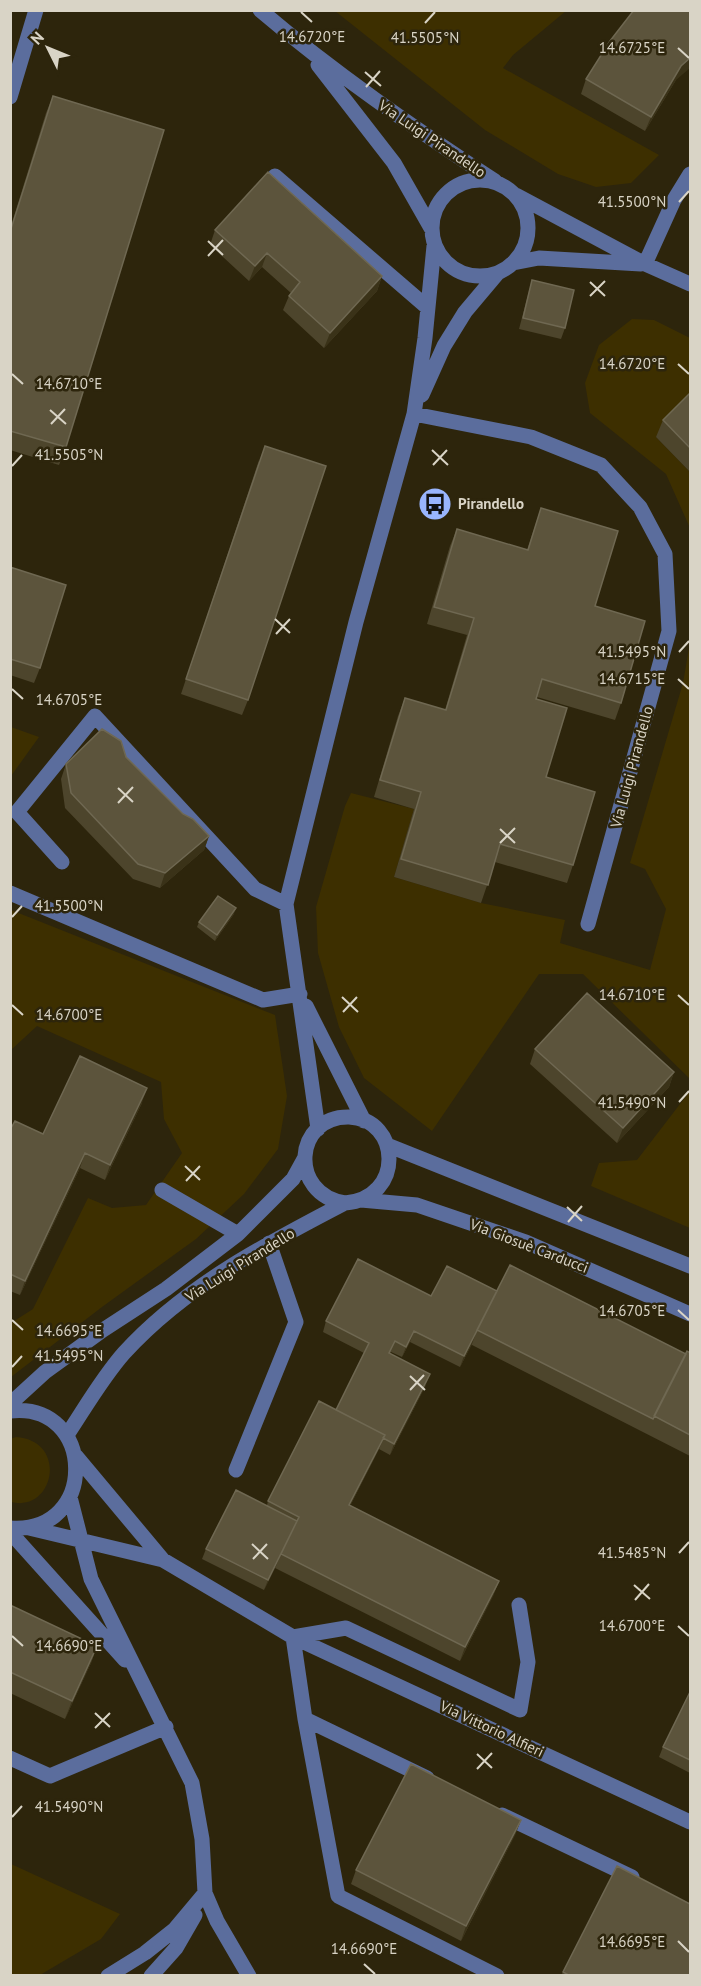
<svg xmlns="http://www.w3.org/2000/svg" width="701" height="1986" font-family="'PT Sans',sans-serif">
<style>
.green{fill:#3d2f00}
.lines{fill:none;stroke-linecap:round;stroke-linejoin:round}
.minor{stroke:#5b6d9d;stroke-width:15}
.wall{fill:#4d452c}
.shaded-wall{fill:#3a3218}
.building{fill:#5c543c;stroke:#6f6852;stroke-width:1.5}
.ticks{fill:none;stroke:#d9d4c6;stroke-width:2}
.labels{text-anchor:middle;stroke-width:5;stroke-linejoin:round;paint-order:stroke}
.street-label{font-size:15px;fill:#d9d4c6;stroke:#2d250c}
.poi-label{font-size:15px;font-weight:bold;fill:#d9d4c6;stroke:#2d250c;text-anchor:start}
.ticks-label{font-size:15px;text-anchor:middle;fill:#d9d4c6;stroke:#2d250c;stroke-width:5;stroke-linejoin:round;paint-order:stroke}
</style>
<rect width="100%" height="100%" fill="#2d250c"/>
<!-- green -->
<path class="green" d="M335,11H566L513,55L503,68L659,155L631,183L596,187L558,174L485,130Z
M632,319L654,320L690,338V404L656,437L690,472V528L666,474L590,413L585,383L599,345Z
M690,642V1079L583,974H539L432,1131L364,1078L339,1027L318,953L316,907L345,806L351,793L414,809L394,877L481,903L565,920L560,943L650,970L666,909L645,869L630,863L683,683Z
M11,727L39,737L11,776L10,727Z
M11,910L275,1015L287,1096L278,1149L244,1194L196,1239L102,1307L11,1377V1323L33,1309L88,1198L112,1208L146,1205L182,1153L164,1119L161,1082L37,1026L11,1050Z
M690,1091V1228L591,1186L599,1163L637,1160Z
M16,1437C69,1441 54,1513 11,1502L10,1439Z
M11,1864L120,1914L101,1939L40,1975H11Z"/>
<g class="lines">
<!-- minor -->
<path class="minor" d="M260,10C334,73 414,128 495,181
M318,65L394,163L431,228
M10,97L36,10
M275,176L428,308
M432 228a48 48 0 1 1 96 0a48 48 0 1 1-96 0Z
M516,195L645,264L690,284
M513,263L539,258L641,264
M645,264L674,200L690,174
M422,395L444,346L465,312L497,274
M414,414L531,437L601,465L640,507L665,554L669,631L588,924
M62,862L17,812L95,716L255,889L286,904
M10,893L263,1000L300,994
M306,1006L364,1121
M318,1129L286,904L356,622L414,414L425,338L434,246
M387,1145L690,1266
M162,1190L238,1234
M361,1200L417,1205L526,1242L690,1314
M10,1404L45,1372L103,1330L166,1289L238,1234L293,1179L304,1159
M10,1411C96,1401 99,1535 10,1528
M67,1435C85,1408 102,1378 124,1353C185,1286 266,1244 345,1203C405,1198 401,1119 349,1117C294,1116 288,1194 345,1203
M76,1456L163,1560
M236,1470L296,1322L269,1243
M70,1497L91,1579L192,1783L202,1839L205,1893L217,1921L249,1976
M29,1528L163,1560L293,1637L690,1822
M10,1532L125,1660
M293,1637L305,1719L427,1778
M293,1637L346,1628L520,1710L528,1662L519,1605
M305,1719L338,1896L497,1976
M10,1758L50,1776L166,1727
M502,1815L632,1877
M108,1976L145,1953L174,1930L205,1893
M151,1976L176,1948L195,1915"/>
</g>
<!-- wall -->
<path class="wall" d="M586,79L676,80L645,131L581,94Z
M53,96L66,447L59,465L10,450V229L46,113Z
M215,230L382,276L377,291L324,348L283,310L289,296L291,293L262,267L249,281L210,245Z
M532,280L565,328L561,339L519,329L529,291Z
M690,393V472L656,437L663,420Z
M259,460L248,700L242,715L181,694Z
M541,508L595,606L621,703L615,720L537,697L546,777L573,865L567,883L495,862L481,903L394,877L414,809L374,797L398,716L405,698L445,710L467,635L427,624L450,546L457,529L527,550Z
M10,567L40,668L34,683L10,675Z
M126,757L183,814L209,836L204,850L160,888L133,879L65,808L61,779L66,764Z
M234,914L215,941L197,927L199,922Z
M535,1049L674,1072L669,1087L617,1143L530,1064Z
M142,1103L105,1180L80,1168L20,1295L10,1291V1130L43,1134Z
M497,1291L686,1354L690,1353V1456L472,1345V1344L460,1367L410,1342L402,1357L391,1352L390,1354L426,1385L390,1455L379,1449L350,1506L499,1581L493,1596L460,1661L275,1568L276,1566L264,1590L202,1559L206,1549L267,1505L268,1501L336,1410L364,1353L323,1332L326,1321L431,1296Z
M10,1605L97,1646L91,1663L65,1719L10,1693Z
M690,1692V1773L659,1757L663,1747Z
M521,1820L515,1835L461,1941L351,1884L356,1870Z
M563,1972L690,1976H561Z"/>
<!-- shaded-wall -->
<path class="shaded-wall" d="M690,58V68L676,80L645,131L651,117L681,66Z
M267,253L262,267L249,281L255,266Z
M382,276L377,291L324,348L330,333Z
M209,836L204,850L160,888L165,873Z
M236,908L234,914L215,941L217,935Z
M674,1072L669,1087L617,1143L623,1128Z
M147,1088L142,1103L105,1180L110,1165Z
M85,1153L80,1168L20,1295L25,1281Z
M414,1331L410,1342L402,1357L406,1347Z
M476,1333L472,1344L460,1367L464,1356Z
M430,1374L426,1385L390,1455L394,1444Z
M385,1435L379,1449L343,1520L349,1505Z
M280,1556L276,1566L264,1590L268,1580Z
M499,1581L493,1596L460,1661L465,1647Z
M97,1646L91,1663L65,1719L72,1701Z
M521,1820L515,1835L461,1941L466,1926Z"/>
<!-- building -->
<path class="building" d="M634,10H690V58L681,66L651,117L586,79L610,41Z
M53,96L164,130L66,447L10,431V232Z
M268,172L382,276L330,333L289,296L300,282L267,253L255,266L215,230Z
M532,280L574,290L565,328L523,318Z
M690,393V448L663,420Z
M265,446L326,466L248,700L186,679Z
M541,508L618,531L595,606L645,621L621,703L542,679L536,699L567,708L546,777L595,792L573,865L500,844L488,885L401,859L421,792L380,780L405,698L446,710L474,618L434,607L457,529L528,550Z
M10,567L66,585L40,668L10,659Z
M102,729L121,741L126,757L183,814L193,819L209,836L165,873L138,864L71,793L66,764Z
M218,896L236,908L217,935L199,922Z
M587,993L674,1072L623,1128L535,1049Z
M80,1056L147,1088L110,1165L85,1153L25,1281L10,1274V1130L15,1121L43,1134Z
M358,1259L431,1296L447,1266L497,1291L464,1356L414,1331L406,1347L395,1341L389,1353L430,1374L394,1444L383,1438L385,1435L336,1410L369,1343L326,1321Z
M510,1265L686,1354L653,1419L477,1330Z
M687,1351L690,1353V1435L654,1416Z
M319,1401L385,1435L349,1505L499,1581L465,1647L281,1554L299,1517L268,1501Z
M236,1490L297,1521L268,1580L206,1549Z
M10,1605L97,1646L72,1701L10,1672Z
M690,1692V1760L663,1747Z
M411,1764L521,1820L466,1926L356,1870Z
M617,1866L690,1904V1976H570L563,1972Z"/>
<!-- ticks -->
<path class="ticks" d="M301,12L312,22M425,23L435,12M678,48L689,58M365,72L381,86M366,87L380,71M679,202L689,191M208,241L223,255M208,256L223,240M590,282L605,296M590,296L605,281M678,364L689,374M12,374L23,384M50,410L66,424M51,424L65,409M432,450L448,465M433,465L447,450M12,466L22,455M275,619L290,633M276,634L290,619M679,652L689,641M678,679L689,689M12,689L23,699M118,788L133,802M118,803L133,787M500,829L515,843M500,843L515,828M12,917L22,906M678,995L689,1005M342,997L358,1012M12,1005L23,1015M343,1012L357,997M679,1102L689,1091M185,1166L200,1180M186,1181L200,1166M567,1207L582,1221M568,1222L582,1206M678,1310L689,1320M12,1320L23,1330M12,1367L22,1356M410,1376L425,1390M410,1390L424,1375M252,1544L268,1559M679,1553L689,1542M253,1559L267,1544M634,1585L650,1599M635,1600L649,1584M678,1626L689,1636M12,1636L23,1646M95,1713L110,1727M95,1728L110,1713M477,1754L492,1768M477,1769L492,1753M12,1817L22,1806M678,1941L689,1952M364,1964L375,1974"/>
<!-- icons -->
<defs>
<symbol id="bus-disc" viewBox="-11 -11 22 22"><circle r="9.5" fill="#99b5fd" stroke="#2d250c"/><path d="M-5-6H5V4H4V6H2V4H-2V6H-4V4H-5ZM-3.5-4V0h7V-4ZM-3.5 1.2v1.5H-2V1.2ZM2 1.2v1.5H3.5V1.2Z" fill="#111"/></symbol>
</defs>
<g fill-rule="evenodd">
<use href="#bus-disc" x="416" y="485" width="38" height="38"/>
</g>
<g class="labels">
<!-- street labels -->
<g class="street-label">
<text transform="translate(432 139) rotate(34)" y="5">Via Luigi Pirandello</text>
<text transform="translate(632 767) rotate(-75)" y="5">Via Luigi Pirandello</text>
<text transform="translate(529 1246) rotate(21)" y="5">Via Giosuè Carducci</text>
<text transform="translate(240 1265) rotate(-32)" y="5">Via Luigi Pirandello</text>
<text transform="translate(492 1729) rotate(25)" y="5">Via Vittorio Alfieri</text>
</g>
<!-- poi labels -->
<g class="poi-label">
<text x="458" y="509">Pirandello</text>
</g>
</g>
<g class="ticks-label">
<text x="312" y="42">14.6720°E</text>
<text x="425" y="43">41.5505°N</text>
<text x="632" y="53">14.6725°E</text>
<text x="632" y="207">41.5500°N</text>
<text x="632" y="369">14.6720°E</text>
<text x="69" y="389">14.6710°E</text>
<text x="69" y="460">41.5505°N</text>
<text x="632" y="657">41.5495°N</text>
<text x="632" y="684">14.6715°E</text>
<text x="69" y="705">14.6705°E</text>
<text x="69" y="911">41.5500°N</text>
<text x="632" y="1000">14.6710°E</text>
<text x="69" y="1020">14.6700°E</text>
<text x="632" y="1108">41.5490°N</text>
<text x="632" y="1316">14.6705°E</text>
<text x="69" y="1336">14.6695°E</text>
<text x="69" y="1361">41.5495°N</text>
<text x="632" y="1558">41.5485°N</text>
<text x="632" y="1631">14.6700°E</text>
<text x="69" y="1651">14.6690°E</text>
<text x="69" y="1812">41.5490°N</text>
<text x="632" y="1947">14.6695°E</text>
<text x="364" y="1954">14.6690°E</text>
</g>
<!-- border -->
<rect width="701" height="1986" fill="none" stroke="#d9d4c6" stroke-width="24"/>
<!-- north arrow -->
<g transform="translate(48 48) rotate(313)" stroke="#2d250c" stroke-width="4.5" paint-order="stroke">
<path d="M0-4.5L10 22L0 15L-10 22Z" fill="#d9d4c6"/>
<text y="-9" font-size="16" font-weight="bold" text-anchor="middle" fill="#d9d4c6">N</text>
</g>
</svg>
